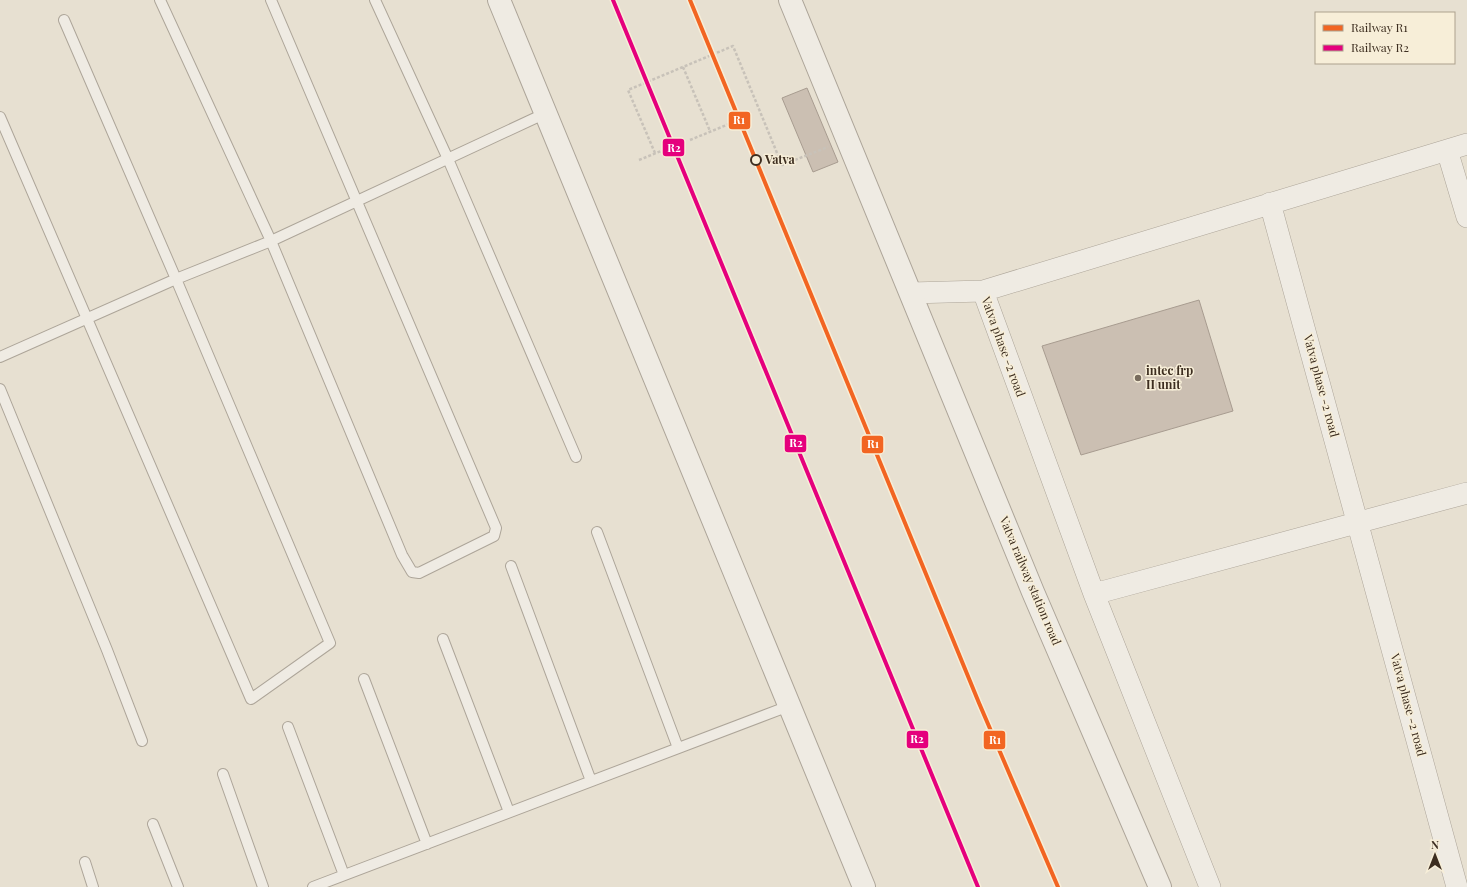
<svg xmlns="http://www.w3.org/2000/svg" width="1467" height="887" font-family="'Playfair Display',serif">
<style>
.building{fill:#cbbfb2;stroke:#a89c90}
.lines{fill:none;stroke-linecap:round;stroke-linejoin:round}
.service-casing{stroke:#ada599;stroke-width:12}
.minor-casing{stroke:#ada599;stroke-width:22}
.tertiary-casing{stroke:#ada599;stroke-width:24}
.path{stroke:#c8c2b9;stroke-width:2.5;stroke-dasharray:3 2;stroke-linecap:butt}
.service{stroke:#efebe3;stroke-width:10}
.minor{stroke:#efebe3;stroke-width:21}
.tertiary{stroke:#efebe3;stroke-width:22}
.rail-1-casing{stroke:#f7eed8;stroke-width:7}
.rail-2-casing{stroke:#f7eed8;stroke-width:7}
.rail-1{stroke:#f26522;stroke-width:4}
.rail-2{stroke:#e5007d;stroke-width:4}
.stop-dot{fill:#f7eed8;stroke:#3d2e20;stroke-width:2}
.poi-dot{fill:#786c5e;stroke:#f7eed8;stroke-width:1.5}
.labels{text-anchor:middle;stroke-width:3;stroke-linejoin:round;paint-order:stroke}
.stop-label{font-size:12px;font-weight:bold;fill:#3d2e20;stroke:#f7eed8;text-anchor:start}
.street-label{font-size:12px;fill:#3d2e20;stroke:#f7eed8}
.poi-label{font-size:12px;font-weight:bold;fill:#3d2e20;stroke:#f7eed8;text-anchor:start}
.line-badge{stroke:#f7eed8;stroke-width:1.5}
.badge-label{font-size:11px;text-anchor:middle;font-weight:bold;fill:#fff}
</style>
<rect width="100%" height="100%" fill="#e7e0d1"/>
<!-- building -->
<path class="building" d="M807,88L838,162L813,172L782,98Z
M1199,300L1233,411L1081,455L1042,346Z"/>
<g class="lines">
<defs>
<path id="service" d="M160,0L271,241L402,555L412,572L419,573L494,536L496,528L271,0
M375,0L448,159L576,457
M0,117L251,699L330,643L176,279L64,20
M0,357L176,279L271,241L546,113
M0,389L107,650L142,741
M597,532L678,748
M511,566L591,781
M443,639L509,812
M364,679L427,844
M288,727L344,875
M223,774L263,887
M153,824L178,887
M85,862L93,887
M313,887L789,706"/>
<path id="minor" d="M1447,150L1467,217
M1270,203L1457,887
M983,291L1094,594L1210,887
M911,293L983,291L1467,144
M1094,594L1467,493"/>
<path id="tertiary" d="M499,0L864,887
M790,0L1033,592L1160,887"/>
</defs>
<!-- service casing -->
<use href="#service" class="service-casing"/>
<!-- minor casing -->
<use href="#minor" class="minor-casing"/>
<!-- tertiary casing -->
<use href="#tertiary" class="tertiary-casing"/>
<!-- path -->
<path class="path" d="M683,67L710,131
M690,140L729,124
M655,153L628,90L733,46L782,165L828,147
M639,160L666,149"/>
<!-- service -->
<use href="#service" class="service"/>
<!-- minor -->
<use href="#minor" class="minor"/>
<!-- tertiary -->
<use href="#tertiary" class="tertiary"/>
<defs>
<path id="rail-1" d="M690,0L979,703L1058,887"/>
<path id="rail-2" d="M613,0L978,887"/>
</defs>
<!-- rail-1 casing -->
<use href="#rail-1" class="rail-1-casing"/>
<!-- rail-2 casing -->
<use href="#rail-2" class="rail-2-casing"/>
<!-- rail-1 -->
<use href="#rail-1" class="rail-1"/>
<!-- rail-2 -->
<use href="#rail-2" class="rail-2"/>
</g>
<!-- markers -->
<circle class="stop-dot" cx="756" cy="160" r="5"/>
<circle class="poi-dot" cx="1138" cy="378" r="4"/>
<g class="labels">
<!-- stop labels -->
<g class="stop-label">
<text x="765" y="164">Vatva</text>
</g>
<!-- street labels -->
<g class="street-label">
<text transform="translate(1003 347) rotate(70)" y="4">Vatva phase -2 road</text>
<text transform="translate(1321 386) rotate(75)" y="4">Vatva phase -2 road</text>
<text transform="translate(1030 581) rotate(67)" y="4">Vatva railway station road</text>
<text transform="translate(1408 705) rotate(75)" y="4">Vatva phase -2 road</text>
</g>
<!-- poi labels -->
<g class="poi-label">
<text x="1146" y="375">intec frp<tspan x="1146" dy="14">II unit</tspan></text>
</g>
</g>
<g class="line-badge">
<rect x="728" y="111" width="23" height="19" rx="4" fill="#f26522"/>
<rect x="662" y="138" width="23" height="19" rx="4" fill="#e5007d"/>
<rect x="784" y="434" width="23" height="19" rx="4" fill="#e5007d"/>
<rect x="861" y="435" width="23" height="19" rx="4" fill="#f26522"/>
<rect x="906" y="730" width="23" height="19" rx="4" fill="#e5007d"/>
<rect x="983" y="730" width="23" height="20" rx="4" fill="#f26522"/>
</g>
<g class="badge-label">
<text x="739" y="124">R1</text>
<text x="674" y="152">R2</text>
<text x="796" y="447">R2</text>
<text x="873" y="448">R1</text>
<text x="917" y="743">R2</text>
<text x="995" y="744">R1</text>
</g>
<!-- legend -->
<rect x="1315" y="12" width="140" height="52" fill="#f7eed8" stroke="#ada18e"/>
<rect x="1323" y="25" width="20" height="6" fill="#f26522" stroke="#ada18e"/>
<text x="1351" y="32" font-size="12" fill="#3d2e20">Railway R1</text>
<rect x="1323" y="45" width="20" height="6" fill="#e5007d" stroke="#ada18e"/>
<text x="1351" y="52" font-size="12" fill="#3d2e20">Railway R2</text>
<!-- north arrow -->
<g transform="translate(1435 855)" stroke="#f7eed8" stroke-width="3" paint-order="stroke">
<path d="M0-3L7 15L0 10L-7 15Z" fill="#3d2e20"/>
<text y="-6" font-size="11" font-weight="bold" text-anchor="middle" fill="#3d2e20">N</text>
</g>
</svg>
